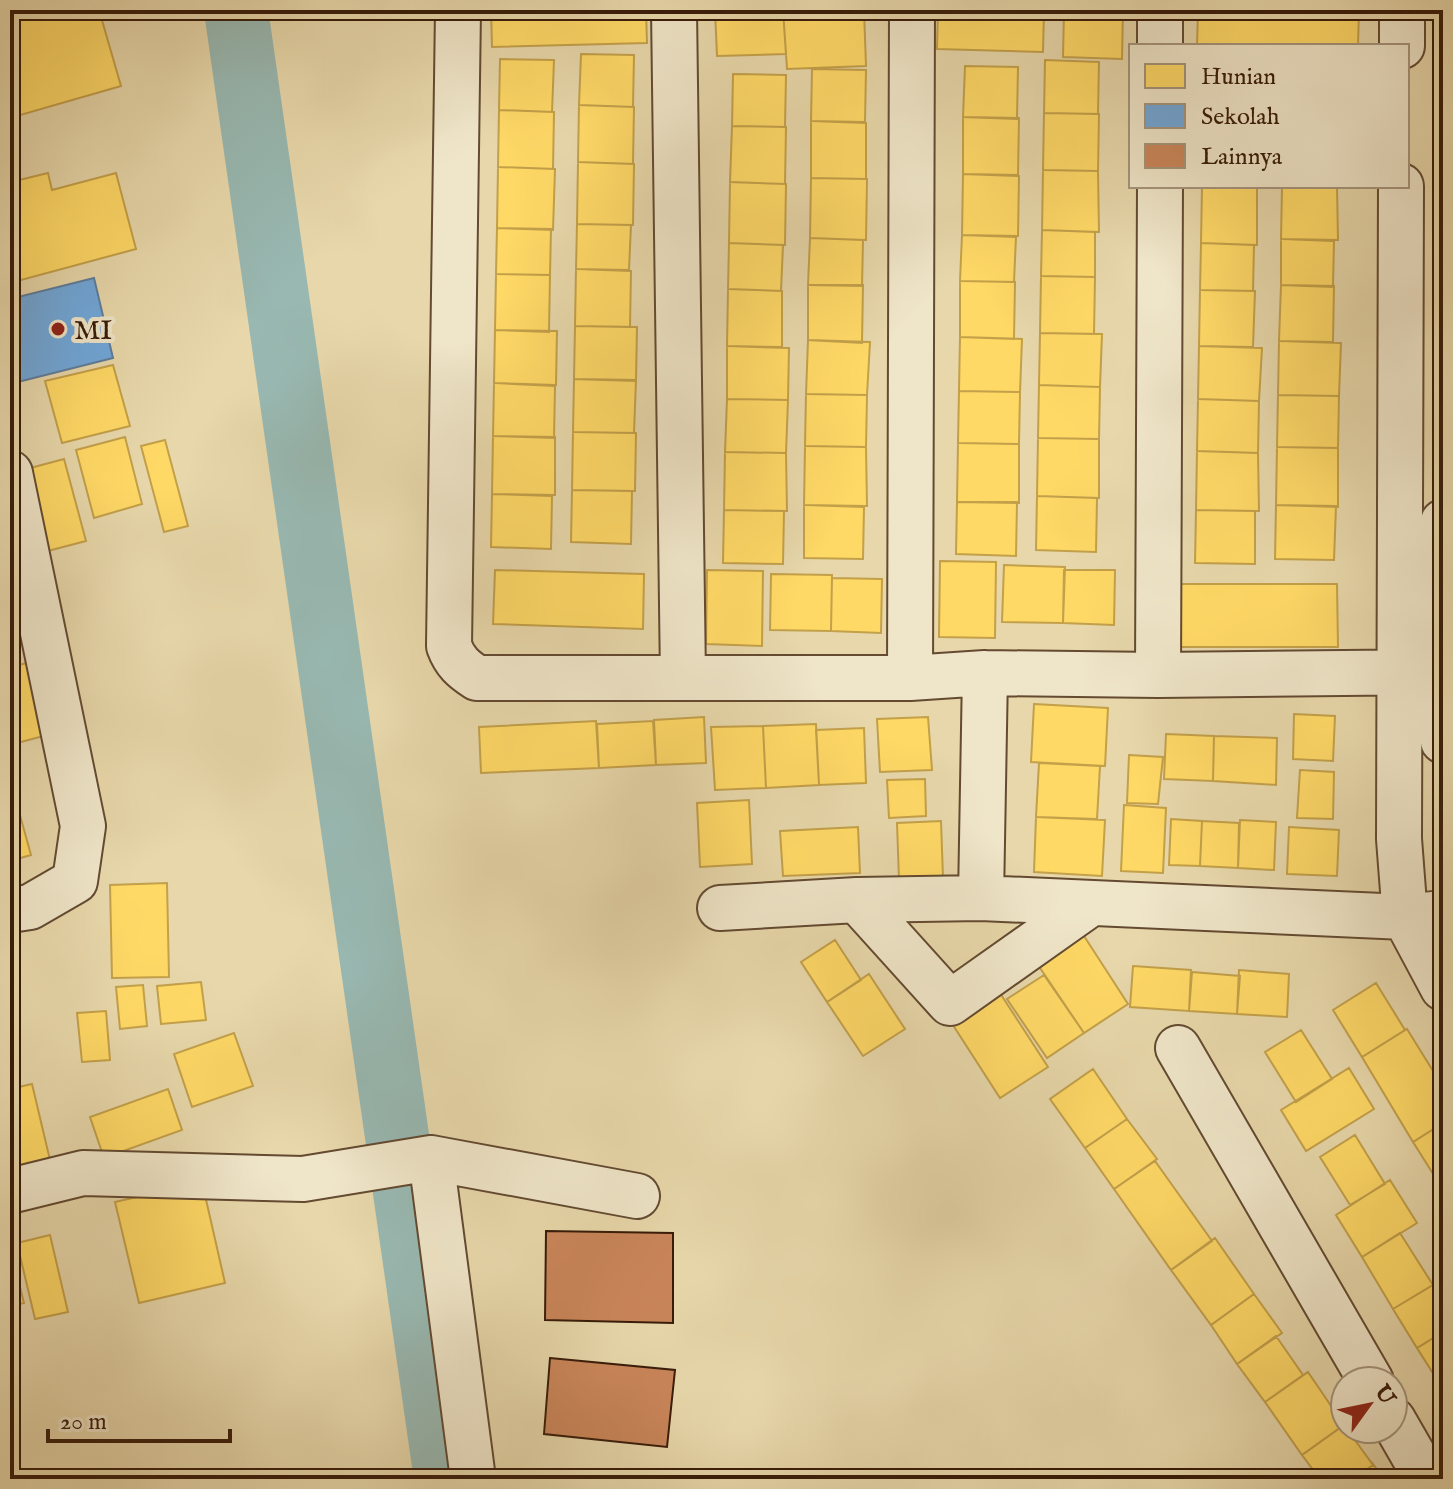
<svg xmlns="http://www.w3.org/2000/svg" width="1453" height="1489" font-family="'IM FELL English',serif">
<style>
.homes{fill:#ffd966;stroke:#c3a04a;stroke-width:2}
.schools{fill:#6fa8dc;stroke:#5e7e9d;stroke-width:2}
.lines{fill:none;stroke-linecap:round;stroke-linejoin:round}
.canal{stroke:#98b8b1;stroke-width:64}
.building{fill:#c98559;stroke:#371b09;stroke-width:2}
.minor-casing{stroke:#634a31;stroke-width:48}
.minor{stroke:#efe5c8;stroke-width:44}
.poi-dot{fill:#8f2418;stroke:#efe5c8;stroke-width:3}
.labels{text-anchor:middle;stroke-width:8;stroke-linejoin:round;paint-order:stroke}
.poi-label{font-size:28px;fill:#371b09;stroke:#efe5c8;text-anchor:start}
</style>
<rect width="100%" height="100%" fill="#e7d7aa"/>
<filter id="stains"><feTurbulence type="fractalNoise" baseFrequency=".0025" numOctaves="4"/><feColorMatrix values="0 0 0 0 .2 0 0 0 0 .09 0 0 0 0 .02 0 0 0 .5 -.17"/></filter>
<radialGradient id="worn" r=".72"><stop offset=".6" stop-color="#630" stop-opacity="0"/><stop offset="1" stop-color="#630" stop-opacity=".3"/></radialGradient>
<!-- homes -->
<path class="homes" d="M10,10H99L121,86L10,118Z
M491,10H646L647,43L492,47Z
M715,10H783L786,54L717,56Z
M783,10H864L866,66L787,69Z
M938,10H1044L1043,52L937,49Z
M1064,10H1123L1122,59L1063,57Z
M1198,10H1359L1358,46H1197Z
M581,54L634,55L633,107L579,105Z
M500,59L554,60L552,112L499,110Z
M1045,60L1099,62L1098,114L1044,113Z
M965,66L1018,67L1017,119L963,117Z
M812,69L866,70L865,122L811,121Z
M733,74L786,75L785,127L732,126Z
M579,105L634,107L633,164L578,162Z
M499,110L554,112L553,169L498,167Z
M1044,113L1099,114L1098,171L1043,170Z
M963,117L1019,118L1018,175L963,174Z
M811,121L866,123V179L811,178Z
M732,126L786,127L785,184L730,182Z
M578,162L634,164L633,225L577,224Z
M498,167L555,169L553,230L497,228Z
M1043,170L1098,171L1099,232L1042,230Z
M48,173L52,190L116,173L136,249L10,283V177L11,182Z
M963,174L1019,176L1018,236L962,235Z
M811,178L867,179L866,240L810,238Z
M730,182L786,184L785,245L729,243Z
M1202,186H1257V245L1201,243Z
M1282,186H1337L1338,240L1281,239Z
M577,224L631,225L629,270L576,269Z
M497,228L551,229L550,275L496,274Z
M1042,230L1095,232V277L1041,276Z
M962,235L1016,237L1014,282L960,281Z
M810,238L863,240L862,286L808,285Z
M1281,239L1334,241L1333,287L1281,285Z
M729,243L783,245L781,291L728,289Z
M1201,243L1254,245L1253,291L1200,290Z
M576,269L631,271L630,327L575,326Z
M496,274L550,275L549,332L495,330Z
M1041,276L1095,277L1094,334L1040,333Z
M960,281L1015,282L1014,339L960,337Z
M808,285H863L862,343L808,340Z
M1281,285L1334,286L1333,342L1279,341Z
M728,289L782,291V347L727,346Z
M1200,290L1255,291L1253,347L1199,346Z
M575,326L637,327L636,381L574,379Z
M495,330L557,331L556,385L494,383Z
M1040,333L1102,334L1100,387L1039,385Z
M960,337L1022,339L1020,392L959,391Z
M808,340L870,342L867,395L806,394Z
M1279,341L1341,343L1339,396L1278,395Z
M727,346L789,348L788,400L727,399Z
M1199,346L1262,348L1259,401L1198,399Z
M113,365L130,426L62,443L45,381Z
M574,379L636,380L634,433L573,432Z
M494,383L555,386L554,438L493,436Z
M1039,385L1100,387L1099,439L1038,438Z
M959,391L1020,392L1019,444L958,443Z
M806,394L867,395L866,447L805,446Z
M1278,395L1339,396L1338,448L1277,447Z
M727,399L788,400L786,453L725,452Z
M1198,399L1259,401L1258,453L1197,451Z
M573,432L636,433L635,491L572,490Z
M493,436L555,437V495L492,494Z
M125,437L142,504L94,518L76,450Z
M1038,438L1099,439V498L1037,496Z
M165,440L188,526L164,532L141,446Z
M958,443L1019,444V503L957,502Z
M805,446L866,447L867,506L804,505Z
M1277,447L1338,448V507L1276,505Z
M1197,451L1258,453L1259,511L1196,510Z
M725,452L786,453L787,511L724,510Z
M64,459L86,541L40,553L19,471Z
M572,490L632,491L631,544L571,542Z
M492,494L552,496L551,549L491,547Z
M1037,496L1097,498L1096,552L1036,550Z
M957,502H1017L1016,556L956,554Z
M804,505L864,507L863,559L804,558Z
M1276,505L1336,506L1334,560L1275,559Z
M724,510L784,511L783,564L723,563Z
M1196,510L1255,511V564L1195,563Z
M940,561L996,562L995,638L939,637Z
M1004,565L1065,567L1063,623L1002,622Z
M495,570L644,574L643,629L493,624Z
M707,570L763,571L762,646L706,644Z
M1064,570H1115L1114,625L1063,623Z
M771,574L832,575L831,631L770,630Z
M832,578L882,579L881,633L831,631Z
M1180,584H1337L1338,647H1181Z
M27,663L47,735L10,745V667Z
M1034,704L1108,708L1105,766L1031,762Z
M1294,714L1335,716L1333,761L1293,759Z
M704,717L706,763L656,765L654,720Z
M928,717L932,770L880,772L877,719Z
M596,721L599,768L481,773L479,727Z
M653,721L656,765L599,768L597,724Z
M816,724L819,785L766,788L763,726Z
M763,726L766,788L715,790L711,727Z
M864,728L866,783L819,785L816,730Z
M1166,734L1214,736L1213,781L1164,779Z
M1214,736L1277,738L1276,785L1213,781Z
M1129,755L1163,757L1158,804L1127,803Z
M1039,763L1100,766L1097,819L1036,817Z
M1300,770L1334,772L1333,819L1297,818Z
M10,779L31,855L10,861Z
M925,779L926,816L889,818L887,780Z
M749,800L752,864L700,867L697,803Z
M1124,805L1166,808L1163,873L1121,871Z
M1036,817L1105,820L1102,876L1034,872Z
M1171,819L1202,821L1200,866L1169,865Z
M1240,820L1276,822L1274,870L1238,868Z
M941,821L943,878L899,880L897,823Z
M1202,821L1239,823L1238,868L1200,866Z
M858,827L860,873L783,876L780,831Z
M1289,827L1339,830L1337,876L1287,874Z
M167,883L169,977L112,978L110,885Z
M1084,936L1128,1004L1084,1033L1038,965Z
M835,940L861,980L827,1002L801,962Z
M1133,966L1191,970L1189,1011L1130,1007Z
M1239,970L1289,974L1287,1017L1237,1014Z
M1192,972L1240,976L1237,1014L1189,1011Z
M869,974L905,1029L863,1056L827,1002Z
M1044,975L1084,1033L1047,1058L1007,999Z
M201,982L206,1020L161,1024L157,986Z
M1376,983L1405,1030L1362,1057L1333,1010Z
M143,985L147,1026L120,1029L116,987Z
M998,990L1048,1067L1000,1098L951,1022Z
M106,1011L110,1060L82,1062L77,1013Z
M1407,1029L1443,1087V1123L1413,1142L1362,1057Z
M1301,1030L1332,1079L1296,1102L1265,1052Z
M234,1033L253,1086L192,1107L174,1054Z
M1349,1068L1374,1109L1306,1151L1281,1110Z
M1093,1069L1127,1119L1085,1148L1050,1099Z
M32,1084L50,1160L10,1170V1089Z
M168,1089L182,1130L104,1158L90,1117Z
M1127,1119L1157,1159L1114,1189L1085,1148Z
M1443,1123V1187L1442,1188L1413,1142Z
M1355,1135L1385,1184L1350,1205L1320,1157Z
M1155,1161L1212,1241L1171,1270L1114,1189Z
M1390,1180L1417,1223L1362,1257L1336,1215Z
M202,1182L225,1283L139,1303L115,1202Z
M1400,1233L1433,1285L1393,1309L1362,1257Z
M50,1235L68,1312L35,1319L17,1243Z
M1215,1238L1254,1294L1211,1325L1171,1270Z
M10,1247L24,1303L10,1306Z
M1436,1283L1443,1294V1332L1417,1348L1393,1309Z
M1254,1294L1282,1333L1237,1364L1211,1325Z
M1443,1332V1389L1417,1348Z
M1276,1336L1303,1375L1265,1402L1237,1364Z
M1308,1372L1344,1425L1302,1455L1265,1402Z
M1344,1425L1373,1465L1353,1479H1320L1302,1455Z
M1373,1464L1384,1479H1353L1373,1465Z"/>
<!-- schools -->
<path class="schools" d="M94,278L113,358L10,384V299Z"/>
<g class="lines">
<!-- canal -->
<path class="canal" d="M236,10L446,1479"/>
</g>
<!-- building -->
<path class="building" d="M546,1231L673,1233V1323L545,1320Z
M550,1358L675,1370L667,1447L544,1434Z"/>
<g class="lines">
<defs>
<path id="minor" d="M458,10L449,646C455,662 463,669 477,678H910L985,673L1158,675L1441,672
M674,10L683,678
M1160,46V10
M1402,46V10
M1401,186L1399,839L1405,917L1443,988
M10,473L83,826L75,881L30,907L10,910
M1443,522V741
M1158,675L1160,186
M910,678L912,10
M981,898L985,673
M857,900L950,1003L1090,904
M720,908L857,900L981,898L1405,917L1443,913
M1178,1048L1371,1381
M431,1158L473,1479
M10,1191L83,1173L303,1179L431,1158L637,1196
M1393,1420L1427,1479"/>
</defs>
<!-- minor casing -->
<use href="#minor" class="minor-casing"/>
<!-- minor -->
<use href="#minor" class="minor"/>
</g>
<!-- markers -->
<circle class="poi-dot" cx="58" cy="329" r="8"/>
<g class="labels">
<!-- poi labels -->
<g class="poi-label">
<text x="74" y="339">MI</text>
</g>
</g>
<!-- margin -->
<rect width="1453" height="1489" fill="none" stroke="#e7d7aa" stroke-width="40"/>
<rect x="12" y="12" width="1429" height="1465" fill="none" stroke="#371b09" stroke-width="4"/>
<rect x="20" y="20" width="1413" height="1449" fill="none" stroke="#371b09" stroke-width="2"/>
<!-- legend -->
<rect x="1129" y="44" width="280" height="144" fill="#efe5c8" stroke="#a5947c" stroke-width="2"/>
<rect x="1145" y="64" width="40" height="24" fill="#ffd966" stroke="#a5947c" stroke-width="2"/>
<text x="1201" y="84" font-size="24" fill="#371b09">Hunian</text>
<rect x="1145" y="104" width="40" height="24" fill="#6fa8dc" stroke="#a5947c" stroke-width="2"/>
<text x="1201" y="124" font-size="24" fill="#371b09">Sekolah</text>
<rect x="1145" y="144" width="40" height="24" fill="#c98559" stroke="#a5947c" stroke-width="2"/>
<text x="1201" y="164" font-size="24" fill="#371b09">Lainnya</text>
<!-- north arrow -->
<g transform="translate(1369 1405) rotate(57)"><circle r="38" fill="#efe5c8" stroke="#a5947c" stroke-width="2"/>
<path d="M0-6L14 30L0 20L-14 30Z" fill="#8f2418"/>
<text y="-12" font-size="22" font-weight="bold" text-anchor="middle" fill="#371b09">U</text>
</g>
<!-- scale -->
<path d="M48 1429v12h182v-12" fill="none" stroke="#371b09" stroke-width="4"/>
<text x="60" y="1429" font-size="24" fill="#371b09" stroke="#efe5c8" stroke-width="6" paint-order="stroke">20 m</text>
<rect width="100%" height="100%" filter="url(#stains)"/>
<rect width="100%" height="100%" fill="url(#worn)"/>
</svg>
